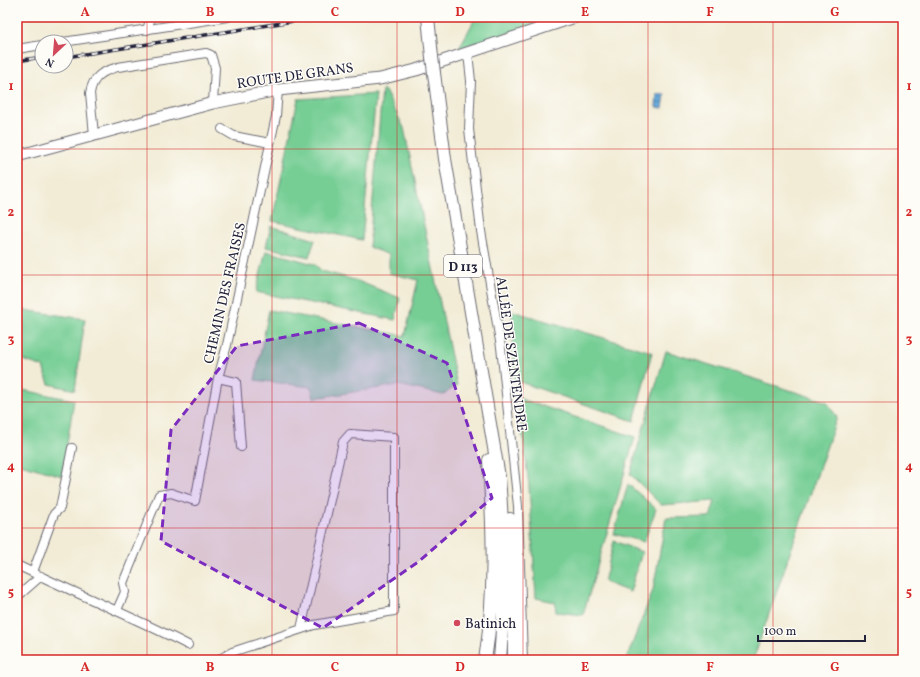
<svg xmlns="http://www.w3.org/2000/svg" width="920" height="677" font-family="Vollkorn,serif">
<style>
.grass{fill:#76ce94;stroke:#4c7868}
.water{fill:url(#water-rules);stroke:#45668c}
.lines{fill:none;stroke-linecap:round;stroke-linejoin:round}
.street-casing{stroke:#6b6971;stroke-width:10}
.secondary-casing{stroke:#6b6971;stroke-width:13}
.primary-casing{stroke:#6b6971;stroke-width:14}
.street{stroke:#fff;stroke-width:8}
.secondary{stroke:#fff;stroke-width:11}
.primary{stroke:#fff;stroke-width:12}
.rail-casing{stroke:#22223b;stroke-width:3.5}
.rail{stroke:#fdfcf7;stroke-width:2;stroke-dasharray:6;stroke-linecap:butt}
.primary-bridge-casing{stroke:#6b6971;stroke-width:14;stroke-linecap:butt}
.primary-bridge{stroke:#fff;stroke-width:12}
.marked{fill:#7b2cbf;fill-opacity:0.2;stroke:#7b2cbf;stroke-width:3;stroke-dasharray:8 5;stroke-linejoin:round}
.grid{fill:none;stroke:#d62828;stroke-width:1;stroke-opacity:0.55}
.poi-dot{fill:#d1495b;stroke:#fdfcf7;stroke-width:1.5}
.labels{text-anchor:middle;stroke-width:3;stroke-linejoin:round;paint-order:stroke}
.shield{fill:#fdfcf7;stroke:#646373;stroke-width:1}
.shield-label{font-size:13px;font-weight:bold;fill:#22223b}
.street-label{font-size:14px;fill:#22223b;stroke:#fdfcf7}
.poi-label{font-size:14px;fill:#22223b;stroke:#fdfcf7;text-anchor:start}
.neatline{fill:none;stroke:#d62828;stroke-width:1.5}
.grid-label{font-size:13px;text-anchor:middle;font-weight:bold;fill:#d62828}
</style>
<defs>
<pattern id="water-rules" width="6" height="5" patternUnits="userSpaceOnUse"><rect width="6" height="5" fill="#68abdd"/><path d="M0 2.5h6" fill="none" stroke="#558bb4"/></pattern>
</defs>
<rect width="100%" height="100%" fill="#fdfcf7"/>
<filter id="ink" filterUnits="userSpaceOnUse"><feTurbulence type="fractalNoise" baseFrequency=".025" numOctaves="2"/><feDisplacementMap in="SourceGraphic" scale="8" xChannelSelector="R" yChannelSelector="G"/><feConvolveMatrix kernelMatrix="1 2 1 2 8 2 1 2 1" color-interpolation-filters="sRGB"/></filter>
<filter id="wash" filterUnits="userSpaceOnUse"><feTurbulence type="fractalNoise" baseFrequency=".012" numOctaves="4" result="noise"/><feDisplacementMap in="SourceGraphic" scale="16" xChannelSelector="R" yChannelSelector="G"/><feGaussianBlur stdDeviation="0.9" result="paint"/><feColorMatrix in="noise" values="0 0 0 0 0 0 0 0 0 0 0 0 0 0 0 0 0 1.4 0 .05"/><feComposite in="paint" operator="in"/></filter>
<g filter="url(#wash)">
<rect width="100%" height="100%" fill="#f2ecd6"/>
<!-- grass -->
<path class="grass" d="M476,17H561L459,48Z
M382,90L385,91L404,128L457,385L443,395L399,385L314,398L311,387L255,380L269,310L405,336L418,280L389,273V255L369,247Z
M376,94L362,240L272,221L298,99Z
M271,226L315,240L309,257L266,247Z
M266,251L314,264L322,271L355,280L400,298L395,320L256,292Z
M17,309L85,319L75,390L49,384L43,367L23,360L17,353Z
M512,311L652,352L634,421L514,380Z
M666,351L827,402L837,417L753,660H626L653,590L666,518L710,517L715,501L661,505L630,474Z
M17,389L74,400L62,476L17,463Z
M518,398L635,437L583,615L556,612L555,602L536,598L529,486Z
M628,484L656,509L644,542L614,534Z
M614,541L642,552L630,592L604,582Z"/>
<!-- water -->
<path class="water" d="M657,94L665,95L663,108L656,107Z"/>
</g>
<g filter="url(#ink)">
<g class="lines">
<defs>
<path id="street" d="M147,30L151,17
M63,42L228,17
M17,49L42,45
M468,53L471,81L469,129L481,231L501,347L518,506L523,660
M222,129L234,136L270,143
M94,135L90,93C93,76 103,71 118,67L206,53L211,55L215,68L213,103
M218,378L236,382L241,447
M17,565C74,593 132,616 188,645
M33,572L54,514L60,508L72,448
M17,597L41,576
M117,610L125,592L123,583L159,495L171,493L195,501L218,378L227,345L276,116L278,90
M218,660L232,652L314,625L394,611V437L350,434L343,442L301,629"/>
<path id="secondary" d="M17,156L213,103L278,90L380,79L416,70L575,17"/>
<path id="primary" d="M428,17L432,57
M434,73L445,159L499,477C504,538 505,599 500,660
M510,519L514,581V660
M485,660C496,593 493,528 489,460"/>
</defs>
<!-- street casing -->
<use href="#street" class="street-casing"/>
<!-- secondary casing -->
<use href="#secondary" class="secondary-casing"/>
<!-- primary casing -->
<use href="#primary" class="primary-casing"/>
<!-- street -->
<use href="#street" class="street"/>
<!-- secondary -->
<use href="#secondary" class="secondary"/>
<!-- primary -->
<use href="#primary" class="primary"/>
<defs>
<path id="rail" d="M66,57L319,17
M17,61L42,57"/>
</defs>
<!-- rail casing -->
<use href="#rail" class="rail-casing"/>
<!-- rail -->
<use href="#rail" class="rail"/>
<defs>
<path id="primary-bridge" d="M432,57L434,73"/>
</defs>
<!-- primary-bridge casing -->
<use href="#primary-bridge" class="primary-bridge-casing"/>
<!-- primary-bridge -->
<use href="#primary-bridge" class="primary-bridge"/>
</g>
</g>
<!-- marked area -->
<path class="marked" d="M359,323L447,363L492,498L418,562L323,628L161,541L171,430L237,346Z"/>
<!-- grid -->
<path class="grid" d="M147,17V660M272,17V660M397,17V660M523,17V660M648,17V660M773,17V660M17,149H903M17,275H903M17,402H903M17,528H903"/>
<!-- markers -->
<circle class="poi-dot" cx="457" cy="623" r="4"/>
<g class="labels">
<!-- shield labels -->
<rect class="shield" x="444" y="255" width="38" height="22" rx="3"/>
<g class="shield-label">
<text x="463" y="271">D 113</text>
</g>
<!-- street labels -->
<g class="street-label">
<text transform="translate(295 75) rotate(-8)" y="5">ROUTE DE GRANS</text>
<text transform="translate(224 293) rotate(-77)" y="5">CHEMIN DES FRAISES</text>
<text transform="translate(512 354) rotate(82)" y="5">ALLÉE DE SZENTENDRE</text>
</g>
<!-- poi labels -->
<g class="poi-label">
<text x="465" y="628">Batinich</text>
</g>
</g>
<!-- margin -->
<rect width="920" height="677" fill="none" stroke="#fdfcf7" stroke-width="44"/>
<!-- north arrow -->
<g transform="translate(54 54) rotate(206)"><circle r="19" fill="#fdfcf7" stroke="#a5a5ac"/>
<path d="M0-3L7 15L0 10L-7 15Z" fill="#d1495b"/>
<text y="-6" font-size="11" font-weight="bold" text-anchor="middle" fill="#22223b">N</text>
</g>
<!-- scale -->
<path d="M758 635v6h107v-6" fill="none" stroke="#22223b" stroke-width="2"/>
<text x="764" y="635" font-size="12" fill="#22223b" stroke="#fdfcf7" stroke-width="3" paint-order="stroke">100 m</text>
<rect x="22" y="22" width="876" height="633" class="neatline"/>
<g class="grid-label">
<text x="85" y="16">A</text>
<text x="210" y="16">B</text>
<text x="335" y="16">C</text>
<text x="460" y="16">D</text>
<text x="585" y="16">E</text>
<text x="710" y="16">F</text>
<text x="835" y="16">G</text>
<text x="11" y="90">1</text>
<text x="909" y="90">1</text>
<text x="11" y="216">2</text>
<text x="909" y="216">2</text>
<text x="11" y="343">3</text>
<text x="909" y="343">3</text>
<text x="11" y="470">4</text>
<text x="909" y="470">4</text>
<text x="11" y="596">5</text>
<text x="909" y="596">5</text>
<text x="85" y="671">A</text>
<text x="210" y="671">B</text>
<text x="335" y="671">C</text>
<text x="460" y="671">D</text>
<text x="585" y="671">E</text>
<text x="710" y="671">F</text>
<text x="835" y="671">G</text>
</g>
</svg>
